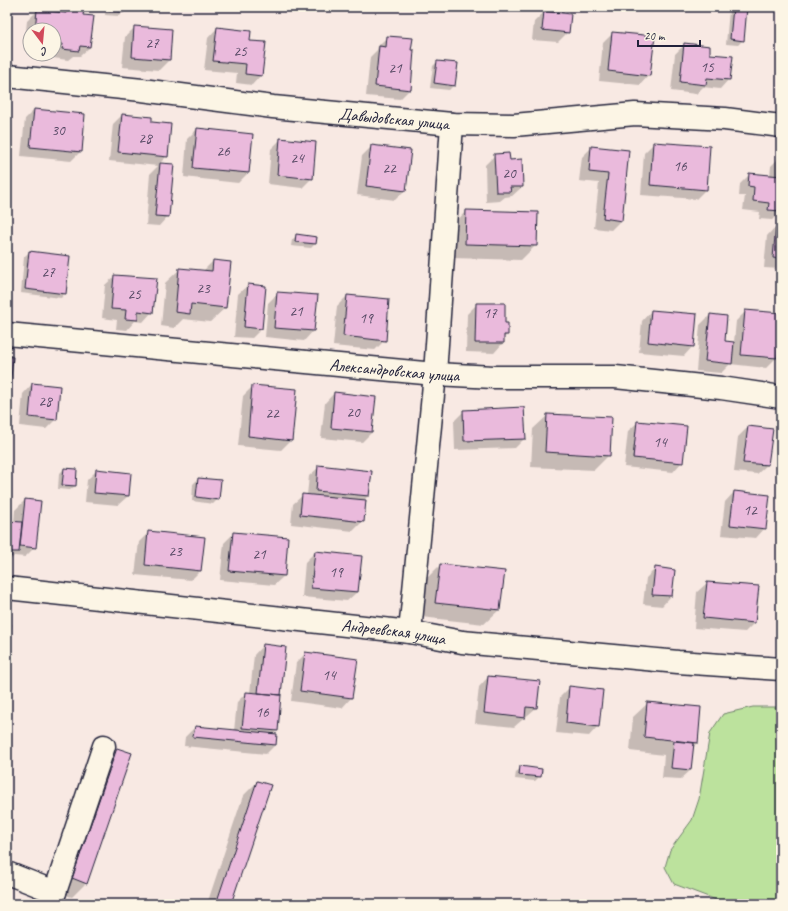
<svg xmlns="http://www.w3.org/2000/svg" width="788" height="911" font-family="Caveat,sans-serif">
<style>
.green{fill:#bce29d;stroke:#6f826c}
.shadow{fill:#0003}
.building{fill:#eabadc;stroke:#22223b}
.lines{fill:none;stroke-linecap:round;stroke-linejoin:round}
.minor-casing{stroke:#22223b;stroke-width:25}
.minor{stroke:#fcf5e5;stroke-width:22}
.labels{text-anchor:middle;stroke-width:3.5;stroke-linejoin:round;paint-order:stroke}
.number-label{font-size:15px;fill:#544863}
.street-label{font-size:17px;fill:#22223b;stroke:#fcf5e5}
</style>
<rect width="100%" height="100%" fill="#f8e9e3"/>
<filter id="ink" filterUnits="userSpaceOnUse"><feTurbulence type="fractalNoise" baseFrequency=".025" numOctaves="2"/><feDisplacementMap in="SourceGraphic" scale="8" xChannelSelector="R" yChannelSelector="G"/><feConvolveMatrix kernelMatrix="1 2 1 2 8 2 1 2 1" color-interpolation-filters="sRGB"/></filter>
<g filter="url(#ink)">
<!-- green -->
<path class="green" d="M753,707H781V904H727L674,884L665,867L670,850L692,820L699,799L710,733L723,714Z"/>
<!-- shadow -->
<path class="shadow" d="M106,7H124L123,12L119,16L105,15Z
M732,7H746L743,40L738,45L726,44L729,10Z
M67,9L82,16L90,47L80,56H73L68,60L53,58L54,30H30V51L24,50L27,21L37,11L63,14Z
M544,12L568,32L558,42L532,40L534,22Z
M135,27L169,60L159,70L122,67L125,37Z
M217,28L248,42L261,75L252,85L236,83L237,73L204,70L208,38Z
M613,33L649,75L640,85L599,81L603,43Z
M387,37L410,50V89L400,99L366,96L370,57L377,50L378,46Z
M685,44L729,79L720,89L703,87L696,94L671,91L675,54Z
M437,62L454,85L449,90L430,88L433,66Z
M34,110L81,151L71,161L21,156L25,119Z
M122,115L151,123L167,156L159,164L173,165L168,216L159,226L146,225L150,174L158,166L109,161L113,124Z
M197,129L252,135L248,173L238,183L184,177L187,139Z
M281,139L312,178L302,188L268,184L271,149Z
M654,143L706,189L696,199L641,195L644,153Z
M372,146L405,190L395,200L357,195L362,156Z
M592,147L628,151L621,220L611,230L594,228L599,183L579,181L582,157Z
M495,155L509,161L522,187L512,196L505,197L500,201L486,202L485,165Z
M781,156V212L772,220L759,219L760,212L743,210L745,196H739L740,184L750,174L770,176L771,166Z
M466,211L536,245L521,260L451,258L452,226Z
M776,226H781V269L764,268L767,236Z
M296,236L315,244L311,248L291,246L292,240Z
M29,252L65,293L61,298L21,293L24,257Z
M213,261L225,308L210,322L183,319L174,328L161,326L165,283L180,269L203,271Z
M115,276L152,312L143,322L135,321L127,330L116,329L117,320L102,318L105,285Z
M248,285L261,329L252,338L234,337L238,294Z
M278,293L317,296L313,331L304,341L265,337L268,303Z
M347,296L385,340L375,350L333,346L337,306Z
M477,304L504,324L507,335L503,338V343L494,353L466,352L467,314Z
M651,311L693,346L684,356L639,352L642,321Z
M746,311L776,358L766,368L730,364L721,373L696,371L700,325L710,315L724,341L734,342L736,321Z
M32,384L56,419L46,429L20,426L23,394Z
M253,386L291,440L281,450L238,446L243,396Z
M334,393L372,432L362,442L321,438L325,403Z
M464,411L525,438L515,448L455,450L454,421Z
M548,415L609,455L594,470L531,467L533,429Z
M638,422L682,462L673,472L624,467L628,431Z
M748,427L767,465L757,474L734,472L738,437Z
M319,467L371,472L368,496L363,501V521L353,531L291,524L293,504L303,495H307L309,476Z
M64,469L75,486L70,490L58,489L59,474Z
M97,470L128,496L118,505L85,502L87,480Z
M198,479L218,499L213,504L192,501L193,484Z
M734,492L765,528L756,538L721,535L725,502Z
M25,500L35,547L25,557L14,556L9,562L7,561V522H14L15,510Z
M149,532L200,571L191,580L135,575L139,542Z
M234,533L284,576L274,585L220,580L224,543Z
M315,552L357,592L347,601L302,597L305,562Z
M440,565L499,610L484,624L421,617L426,579Z
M656,568L671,596L662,606L643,604L646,578Z
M707,583L758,587L754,623L745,632L694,628L697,592Z
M263,645L285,648L277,731L273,734L275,745L266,754L184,746L185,737L195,727L234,731L237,702L246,693H250L254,655Z
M306,653L351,698L342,708L291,701L296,663Z
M488,677L536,708L514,727L475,723L479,687Z
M570,687L598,726L589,736L556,733L560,697Z
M648,703L697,743L693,747L691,770L681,779L662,778L664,755L630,751L633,717Z
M117,749L86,883L72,897L58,893L103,764Z
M521,768L540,776L535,781L515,779L516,772Z
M257,782L230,904H207L243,796Z"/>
<!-- building -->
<path class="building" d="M110,7H125L124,12L110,11Z
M733,7H747L744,41L730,39Z
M67,8L84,10L83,15L94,16L90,47L80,46L79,51L62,49L63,44L54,43V30H35L37,10L66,13Z
M544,11L571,14L569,33L542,30Z
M134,26L172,29L170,60L132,57Z
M217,27L251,31L250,41L266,42L262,76L245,74L246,64L213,61Z
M612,32L655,36L650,76L608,71Z
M387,36L413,38L411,50H414L411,90L375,86L379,46L386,47Z
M684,43L710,46V54L733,56L730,80L707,78L706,85L680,82Z
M437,61L458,63L455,86L434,83Z
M34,109L85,114L82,152L30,147Z
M122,114L152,117V122L171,124L168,157L118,152Z
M197,128L253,134L249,173L193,168Z
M280,138L316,142L313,179L277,175Z
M653,142L710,146L707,190L650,185Z
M371,145L411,150L406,191L366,186Z
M591,146L629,150L622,221L603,218L608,174L589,172Z
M509,153L510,160L522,159L523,187H510L511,192H496L494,154Z
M780,155H781V176L778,175Z
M160,163L174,164L169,217L155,216Z
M749,173L781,176V211L768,210L769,203L753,201L754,187L748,186Z
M466,210L538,212L537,246L465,244Z
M776,225H781V259L773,258Z
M296,234L317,237L316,244L295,242Z
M29,251L70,256L66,294L25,289Z
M213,260L231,262L226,308L191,304L190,314L175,312L179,268L212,271Z
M114,275L157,278L153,313L138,311V320L125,319L126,310L111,309Z
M248,284L266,286L262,329L244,327Z
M277,292L318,295L314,331L274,328Z
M347,295L389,299L386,341L343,336Z
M476,303H505V323H508V335H504V343H475Z
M651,310L697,314L694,347L648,342Z
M745,310L781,313L777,358L741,355Z
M710,314L727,316L725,341L734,342L732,364L705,361Z
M7,356L13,357L7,419Z
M32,383L60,386L57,420L29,417Z
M252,385L297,389L292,441L248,436Z
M334,392L376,397L372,432L331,428Z
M524,407L526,439L464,441L463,410Z
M547,414L612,417L610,456L545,452Z
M637,421L687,426L683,463L633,458Z
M748,426L773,429L768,465L743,463Z
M318,465L372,471L369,496L316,491Z
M64,468L77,469L76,486L62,485Z
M96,469L131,473L129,496L94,493Z
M198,478L221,480L219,500L196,497Z
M734,491L770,495L766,529L730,525Z
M302,494L366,500L364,522L300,515Z
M25,499L41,501L36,548L20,546Z
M7,521L22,522L19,552H11V557L7,556Z
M148,531L205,537L201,571L145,565Z
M233,532L288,537L285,576L229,571Z
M315,551L362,556L358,592L311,588Z
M440,564L505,571L500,610L435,603Z
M655,567L675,570L672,596L652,595Z
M707,582L759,586L755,623L703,618Z
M7,624H11L8,657H7Z
M263,644L286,647L281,695L258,693Z
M305,652L358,659L352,698L300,691Z
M488,676L540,681L537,708L526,707L525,718L484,713Z
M569,686L603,690L599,727L566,723Z
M246,692L281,695L278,731L242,728Z
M647,702L701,707L698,743L644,737Z
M195,726L277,734L276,745L193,737Z
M674,741L694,743L691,770L671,768Z
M117,748L132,753L87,884L72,878Z
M520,766L542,769L541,777L519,775Z
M257,781L271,785L231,904H216Z"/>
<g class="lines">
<defs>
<g id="minor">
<path id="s1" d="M7,76L142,90L273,107L452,124L514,125L635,114L725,119L781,126"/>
<path id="s2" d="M7,334L435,374L494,377H615L721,388L781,397"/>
<path id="s3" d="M7,588L410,632L462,642L678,662L781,669"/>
<path d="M410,632L435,374L452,124"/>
<path d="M7,873L55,892"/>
<path d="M51,904L104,746"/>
</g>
</defs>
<!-- minor casing -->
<use href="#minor" class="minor-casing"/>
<!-- minor -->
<use href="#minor" class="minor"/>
</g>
</g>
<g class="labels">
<!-- number labels -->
<g class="number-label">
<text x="152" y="48">27</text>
<text x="240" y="56">25</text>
<text x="707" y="72">15</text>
<text x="395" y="73">21</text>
<text x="58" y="135">30</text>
<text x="145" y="143">28</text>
<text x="223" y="156">26</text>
<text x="297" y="163">24</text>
<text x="680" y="171">16</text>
<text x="389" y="173">22</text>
<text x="509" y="178">20</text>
<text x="48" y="277">27</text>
<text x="203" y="293">23</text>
<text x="134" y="299">25</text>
<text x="296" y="316">21</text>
<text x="490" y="318">17</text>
<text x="366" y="323">19</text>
<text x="45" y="406">28</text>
<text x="353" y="417">20</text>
<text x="272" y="418">22</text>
<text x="660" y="447">14</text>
<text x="750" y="515">12</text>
<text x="175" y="556">23</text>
<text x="259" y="559">21</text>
<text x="336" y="577">19</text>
<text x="329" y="680">14</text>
<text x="262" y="717">16</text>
</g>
<!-- street labels -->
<g class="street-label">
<text dy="6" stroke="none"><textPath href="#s1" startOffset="389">Давыдовская улица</textPath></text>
<text dy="6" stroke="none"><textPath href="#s2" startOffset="389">Александровская улица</textPath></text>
<text dy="6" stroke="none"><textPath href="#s3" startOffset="389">Андреевская улица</textPath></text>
</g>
</g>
<!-- margin -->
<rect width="788" height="911" fill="none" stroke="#fcf5e5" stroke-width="24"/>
<rect x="12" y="12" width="764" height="887" fill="none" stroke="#22223b" stroke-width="1.5" filter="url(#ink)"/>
<!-- north arrow -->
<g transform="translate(42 42) rotate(164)"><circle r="19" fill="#fcf5e5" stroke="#a5a1a1"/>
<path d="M0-3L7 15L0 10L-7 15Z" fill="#d1495b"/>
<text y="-6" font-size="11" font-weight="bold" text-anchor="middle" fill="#22223b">С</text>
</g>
<!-- scale -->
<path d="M638 40v6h62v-6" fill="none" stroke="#22223b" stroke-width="2"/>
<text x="644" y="40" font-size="12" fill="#22223b" stroke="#fcf5e5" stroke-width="3" paint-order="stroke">20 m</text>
</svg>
